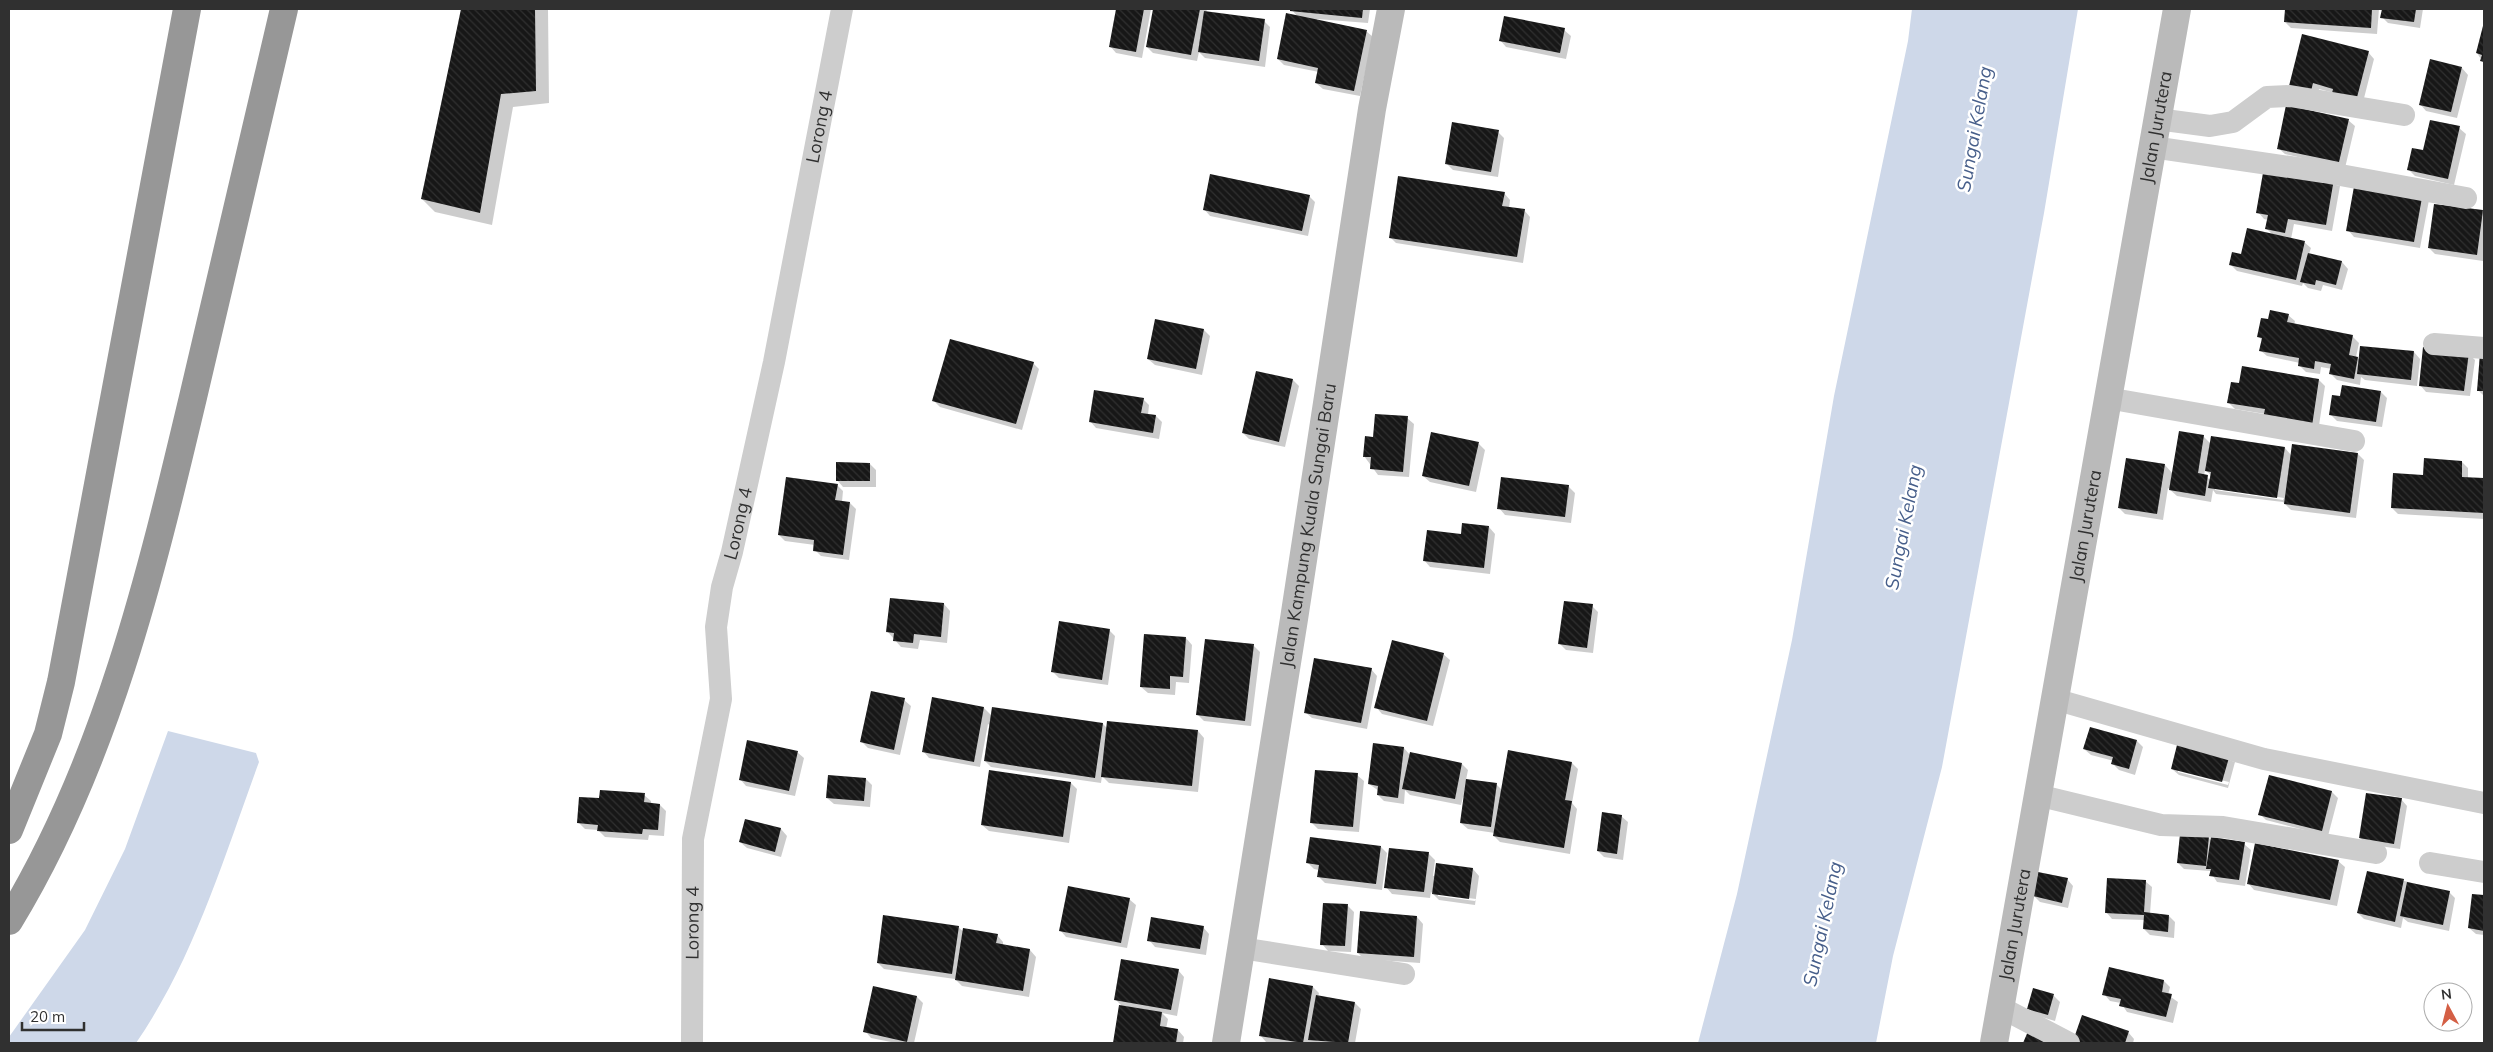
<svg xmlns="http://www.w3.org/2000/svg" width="2493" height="1052" font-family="Mulish,sans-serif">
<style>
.water{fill:#ced8e9}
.shadow{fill:#0003;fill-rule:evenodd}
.building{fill:url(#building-back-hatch)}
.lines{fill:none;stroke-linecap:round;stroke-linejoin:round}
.street{stroke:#cdcdcd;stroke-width:22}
.secondary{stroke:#bababa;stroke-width:28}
.highway{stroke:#979797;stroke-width:28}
.labels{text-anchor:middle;stroke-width:5;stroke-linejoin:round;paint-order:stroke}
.street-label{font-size:18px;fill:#303030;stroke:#fff}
.water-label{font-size:19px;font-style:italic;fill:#465e8a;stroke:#fff}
</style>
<defs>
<pattern id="building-back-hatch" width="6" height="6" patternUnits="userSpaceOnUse" patternTransform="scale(1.25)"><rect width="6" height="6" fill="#171717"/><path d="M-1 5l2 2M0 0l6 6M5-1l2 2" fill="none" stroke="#303030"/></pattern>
</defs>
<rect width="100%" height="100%" fill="#fff"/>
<!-- water -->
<path class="water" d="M1912,9H2078L2044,213L1942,767L1893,956L1876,1043H1698L1737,894L1792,640L1834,396L1908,41Z
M168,731L256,753L259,762C224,857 194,959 136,1043H9V1037L85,930L125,849Z"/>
<!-- shadow -->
<path class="shadow" d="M462,9H548L549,103L513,107L492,225L435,212L422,199Z
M1117,9H1151L1142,58L1116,53L1110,46Z
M1154,9H1207L1206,13L1264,21L1270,27L1265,67L1205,58L1199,52L1197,61L1153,53L1147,47Z
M1291,9H1370L1368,23L1317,19V21L1366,31L1373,37L1360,96L1323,89L1316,83L1319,72L1284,65L1278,59L1297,16Z
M2286,9H2379L2377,34L2291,28L2285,22Z
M2383,9H2423L2420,28L2388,23L2382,17Z
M2484,24V64L2477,53Z
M1564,30L1571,36L1566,59L1506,47L1500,40Z
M2368,52L2374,59L2361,110L2334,93L2319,89L2316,101L2289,89Z
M2462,68L2468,75L2457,118L2426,111L2420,104Z
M2348,120L2355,126L2345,168L2285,154L2278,148Z
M2459,128L2466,134L2454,185L2415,176L2409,170L2424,151Z
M1498,132L1504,138L1498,177L1453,170L1446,163Z
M2265,168L2340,186L2332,231L2294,224L2291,239L2304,242L2311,248L2309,254L2342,262L2348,269L2342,290L2323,285L2321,291L2308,288L2303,283L2302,286L2237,271L2231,265L2273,235L2267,229L2268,220L2264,219L2258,212Z
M1504,193L1510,200L1509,208L1524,210L1530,217L1523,263L1396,243L1390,237Z
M2422,194L2429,200L2420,248L2354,237L2348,230Z
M1309,196L1315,202L1308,236L1210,216L1204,209Z
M2482,212L2484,213L2483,261L2435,254L2429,248Z
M2288,315L2295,321L2294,325L2352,336L2359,343L2356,357L2360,360L2361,347L2414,352L2420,359L2417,386L2365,380L2361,377L2360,385L2337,380L2331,374L2332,369L2321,367L2320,374L2306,372L2299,365L2300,363L2267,356L2260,350L2262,340L2259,337L2268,320Z
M1204,330L1210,336L1202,375L1155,365L1148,359Z
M2468,353L2475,360L2470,396L2426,392L2420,385Z
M2484,354V396L2478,390Z
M1033,363L1039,369L1022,430L940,407L933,400Z
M1293,380L1299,386L1285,447L1249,439L1243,433Z
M2319,380L2325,386L2318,432L2265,414L2235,409L2229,403L2240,385Z
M2381,392L2387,398L2382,427L2337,421L2330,414L2341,397Z
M1143,399L1149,405L1148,415L1156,416L1162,422L1159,439L1096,428L1090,421Z
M1407,418L1414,424L1409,477L1378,475L1364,456L1374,438Z
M2203,436L2211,444L2285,448L2291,455L2358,454L2364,460L2356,518L2291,510L2283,502L2216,494L2213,490L2211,502L2177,496L2168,488L2163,520L2125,514L2119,508L2165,465L2173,474ZM2205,470L2212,476L2211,480L2204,476ZM2215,487L2284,498L2283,500L2215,490Z
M1479,444L1485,450L1476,492L1430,482L1423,476Z
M2462,462L2468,468V478L2484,479V519L2398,514L2392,508L2424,476Z
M870,464L876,470V487H843L837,480Z
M837,485L843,491L842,502L850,503L856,509L849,560L821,556L815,550V545L785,541L779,535Z
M1568,486L1575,493L1571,523L1505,515L1499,508Z
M1463,524L1489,527L1495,534L1490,574L1430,567L1424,560L1462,536Z
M944,604L950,611L947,643L920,640L918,649L901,647L887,631Z
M1592,606L1598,612L1593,653L1566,650L1559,643Z
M1109,630L1115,636L1108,685L1059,678L1053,672Z
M1186,638L1192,645L1189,683L1176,682L1175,695L1148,693L1141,687Z
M1253,645L1260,652L1251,726L1204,721L1198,715Z
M1443,654L1450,660L1433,726L1382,714L1376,707Z
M1371,669L1377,676L1367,729L1312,718L1305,712Z
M904,700L911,706L900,755L868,748L862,742Z
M984,708L992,716L1103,724L1108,729L1198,731L1204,738L1198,792L1109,783L1102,776L1101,783L991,767L985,761L990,725L988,724L980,767L929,758L923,751Z
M2137,741L2143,747L2135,775L2119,770L2113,764L2114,761L2091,755L2084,749Z
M2179,743L2235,762L2228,788L2179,775L2172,769ZM2178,770L2229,782L2228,785L2178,772Z
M1404,748L1410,755L1462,764L1468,770L1466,780L1496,784L1502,790L1572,763L1578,769L1572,803L1577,809L1570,854L1500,842L1494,836L1495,833L1468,829L1461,823L1465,798L1463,797L1461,805L1410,795L1405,790L1404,804L1384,801L1378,795L1379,791L1369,784Z
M797,752L804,758L795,796L746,786L740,779Z
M1357,775L1364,781L1359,832L1318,829L1311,822Z
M866,779L872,785L870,807L834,804L827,798Z
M1071,783L1077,789L1069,843L989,831L982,825Z
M2332,792L2338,798L2328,836L2266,820L2260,814Z
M644,795L651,801V804L660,805L666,811L664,836L649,835L648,840L605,837L598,830L585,829L579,823L601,800Z
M2401,799L2407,806L2400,849L2366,844L2360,838Z
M1621,816L1628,822L1623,860L1604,857L1598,851Z
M746,820L781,829L787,836L781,857L747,848L740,842Z
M2208,837L2212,841L2244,844L2251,850L2245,886L2217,882L2210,871L2184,869L2178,863Z
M1381,847L1387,853L1382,890L1325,883L1318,876L1319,870L1314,869L1308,863Z
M1428,853L1435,860L1433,876L1473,869L1479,876L1475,905L1439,900L1431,892L1430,898L1392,894L1386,887ZM1438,894L1476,899L1475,901L1438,896Z
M2338,861L2345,867L2337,906L2254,890L2248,883Z
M2368,872L2449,892L2455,898L2449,931L2408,922L2403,918L2401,928L2364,919L2358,913Z
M2067,879L2073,886L2068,908L2040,902L2034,896Z
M2145,881L2152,887L2150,914L2169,916L2175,922L2174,938L2150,935L2144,929L2145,920L2112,919L2106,912Z
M2473,895L2484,897V935L2476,934L2469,928Z
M1129,899L1136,905L1127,948L1066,937L1060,930Z
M1348,906L1354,912L1351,952L1328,951L1322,944Z
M1417,917L1423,924L1420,963L1364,959L1358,953Z
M958,927L964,932L997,935L1003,942V946L1030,950L1036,957L1029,997L962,986L955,979L884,969L878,963Z
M1203,927L1209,934L1206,955L1155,947L1149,940Z
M1178,970L1184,977L1177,1016L1162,1013L1168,1019L1166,1029L1178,1030L1184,1037L1183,1043H1114L1121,1005L1116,1000Z
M2164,981L2170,987L2168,995L2178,1002L2173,1023L2127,1012L2121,1003L2110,1001L2104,994Z
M1313,987L1319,993L1318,997L1355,1003L1361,1009L1355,1043L1266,1042L1260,1035Z
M874,988L917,997L923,1003L914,1043H896L871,1038L865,1031Z
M2034,990L2054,996L2060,1002L2055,1021L2035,1015L2029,1009Z
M2128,1032L2134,1039L2133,1043H2077Z"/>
<!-- building -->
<path class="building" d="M461,9H535L536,91L501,94L480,213L421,199Z
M1116,9H1144L1136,52L1109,47Z
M1153,9H1200L1191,55L1146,47Z
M1290,9H1363L1362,18L1290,11Z
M2285,9H2372L2371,28L2284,22Z
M2382,9H2416L2414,22L2380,18Z
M1204,11L1265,19L1259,61L1198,52Z
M1286,13L1367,30L1354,91L1315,83L1318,68L1277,59Z
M1504,16L1565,28L1560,53L1499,41Z
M2484,22V62L2480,61L2482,55L2476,53Z
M2302,34L2369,51L2355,105L2331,98L2333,89L2313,83L2310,95L2288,90Z
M2430,59L2462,67L2451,112L2419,105Z
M2286,105L2349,119L2339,162L2277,149Z
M2430,120L2460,126L2448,179L2407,170L2412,148L2423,150Z
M1452,122L1499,130L1491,172L1445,164Z
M2264,167L2334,179L2326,225L2288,219L2285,233L2265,229L2268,215L2256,213Z
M1210,174L1310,195L1302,231L1203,210Z
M1398,176L1505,192L1502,206L1525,209L1517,257L1389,238Z
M2355,181L2423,192L2414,242L2346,231Z
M2434,204L2483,210L2477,255L2428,248Z
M2247,228L2305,241L2296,280L2229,265L2232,252L2241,254Z
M2308,253L2342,261L2336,285L2316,280L2315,285L2300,282Z
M2270,310L2289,314L2287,322L2353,335L2349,355L2358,357L2354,379L2329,374L2331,364L2315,361L2314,369L2298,366L2299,358L2259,351L2262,338L2257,337L2261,318L2268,319Z
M1155,319L1204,329L1196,369L1147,359Z
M950,339L1034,362L1016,424L932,401Z
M2360,346L2414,351L2411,380L2357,374Z
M2423,347L2469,352L2464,391L2419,386Z
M2480,353H2484V391H2477Z
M2242,366L2319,379L2312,426L2263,418L2265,409L2227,403L2231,382L2239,383Z
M1256,371L1293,379L1279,442L1242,433Z
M2342,385L2381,391L2376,422L2329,415L2332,395L2340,396Z
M1094,390L1144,398L1141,413L1156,415L1153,433L1089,422Z
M1375,414L1408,416L1403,472L1370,469L1371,457H1363L1365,436L1373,437Z
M2179,431L2204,435L2198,473L2208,475L2205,496L2169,490Z
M1431,432L1479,442L1469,486L1422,476Z
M2211,436L2285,447L2277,498L2208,488L2211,472L2205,471Z
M2292,444L2358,453L2350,513L2284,504Z
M2126,458L2165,464L2157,514L2118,508Z
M2424,458L2462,461V477L2484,478V513L2391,508L2393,473L2423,475Z
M836,462L870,463V481H836Z
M786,477L838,484L835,500L850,502L843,555L813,551L814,540L778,535Z
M1501,477L1569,485L1565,517L1497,509Z
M1462,523L1489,526L1484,568L1423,561L1427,530L1461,534Z
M890,598L944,603L941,637L914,634L913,643L893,641L894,633L886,632Z
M1564,601L1593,604L1587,648L1558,644Z
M1059,621L1110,629L1102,680L1051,672Z
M1144,634L1186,637L1183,677L1170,676V689L1140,687Z
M1205,639L1254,644L1245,721L1196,715Z
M1392,640L1444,653L1427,721L1374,708Z
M1314,658L1372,668L1361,723L1304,713Z
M871,691L905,698L894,750L860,742Z
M932,697L984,707L974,762L922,752Z
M992,707L1103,723L1095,778L984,761Z
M1107,721L1198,730L1192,786L1101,777Z
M2090,727L2137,740L2129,769L2111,764L2113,757L2083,749Z
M747,740L798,751L789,791L739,780Z
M2178,741L2230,754L2222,782L2171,769Z
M1373,743L1404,747L1398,798L1377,795L1378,786L1368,784Z
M1508,750L1572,762L1565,800L1572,801L1564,848L1493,836Z
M1410,752L1462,763L1455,799L1402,789Z
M989,770L1071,782L1063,837L981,825Z
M1315,770L1358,773L1353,827L1310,823Z
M828,775L866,778L864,801L826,798Z
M2269,775L2332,791L2322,831L2258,815Z
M1466,779L1497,783L1491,827L1460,823Z
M600,790L645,793L644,802L660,804L658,830L643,829L642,834L597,831L598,825L577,823L579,797L599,798Z
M2366,793L2402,798L2394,844L2359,838Z
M1602,812L1622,815L1617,854L1597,851Z
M745,819L781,828L775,852L739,842Z
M2180,834L2209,836L2206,866L2177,863Z
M1310,837L1381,846L1376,884L1317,877L1319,865L1306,863Z
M2211,837L2245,842L2239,880L2209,876L2211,869H2206Z
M2255,843L2339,860L2330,900L2247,884Z
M1389,848L1429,852L1424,892L1384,888Z
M1436,863L1473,868L1469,899L1432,894Z
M2367,871L2404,879L2395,922L2357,913Z
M2038,872L2068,878L2062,903L2033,896Z
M2107,878L2146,880L2144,912L2169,915L2168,932L2143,929L2144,915L2105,913Z
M2407,882L2450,891L2443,925L2400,916Z
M1068,886L1130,898L1121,943L1059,931Z
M2472,894L2484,895V931L2468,928Z
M1323,903L1348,904L1345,946L1320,945Z
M1360,911L1417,916L1414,957L1357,953Z
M883,915L959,926L952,974L877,963Z
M1151,917L1204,926L1200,949L1147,941Z
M963,928L998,934L996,943L1030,949L1023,991L955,980Z
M1121,959L1179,969L1171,1010L1114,1000Z
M2109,967L2164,980L2162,992L2172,994L2166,1017L2119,1006L2121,999L2102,995Z
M1269,978L1313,986L1303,1043L1259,1036Z
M873,986L917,996L907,1042L863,1032Z
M2033,988L2054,994L2048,1015L2027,1009Z
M1316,995L1355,1002L1348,1043L1308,1040Z
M1119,1005L1162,1012L1160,1026L1178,1029L1176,1043H1113Z
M2082,1015L2129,1031L2125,1043H2081L2073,1041Z
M2029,1029L2064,1043H2023Z"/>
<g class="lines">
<!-- street -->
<g class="street">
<path d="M2157,119L2210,126L2233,122L2267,97L2290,96L2404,115"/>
<path d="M2152,147L2324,172L2466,198"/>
<path d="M2434,344L2484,348"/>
<path d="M2107,398L2354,441"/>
<path d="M2054,699L2264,759L2484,803"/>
<path d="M2037,795L2161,825L2223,827L2376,853"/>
<path d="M2430,863L2484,872"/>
<path d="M1241,948L1404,974"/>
<path d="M2000,1007L2069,1043"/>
<path id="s1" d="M692,1043L693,839L721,699L716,627L722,587L732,552L774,362L842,9"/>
</g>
<!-- secondary -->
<g class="secondary">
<path id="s2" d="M1226,1043L1294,619L1372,109L1391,9"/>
<path id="s3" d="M1994,1043L2177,9"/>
</g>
<!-- highway -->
<path class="highway" d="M9,830L48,734L61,682L187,9
M9,921C107,760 151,574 194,393C224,265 254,137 284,9"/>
</g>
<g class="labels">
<!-- street labels -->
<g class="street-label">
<text dy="6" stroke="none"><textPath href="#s1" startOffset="930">Lorong 4</textPath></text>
<text dy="6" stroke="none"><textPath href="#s3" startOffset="930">Jalan Jurutera</textPath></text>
<text dy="6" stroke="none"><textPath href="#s1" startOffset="525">Lorong 4</textPath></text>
<text dy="6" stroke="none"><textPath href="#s2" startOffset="524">Jalan Kampung Kuala Sungai Baru</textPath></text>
<text dy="6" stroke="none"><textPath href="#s3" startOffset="525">Jalan Jurutera</textPath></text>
<text dy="6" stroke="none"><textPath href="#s1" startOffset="120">Lorong 4</textPath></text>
<text dy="6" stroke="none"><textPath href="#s3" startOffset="120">Jalan Jurutera</textPath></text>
</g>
<!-- water labels -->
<g class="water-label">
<text transform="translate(1974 129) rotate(-80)" y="7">Sungai Kelang</text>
<text transform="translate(1903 527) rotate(-79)" y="7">Sungai Kelang</text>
<text transform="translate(1822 924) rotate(-78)" y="7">Sungai Kelang</text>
</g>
</g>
<!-- border -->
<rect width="2493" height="1052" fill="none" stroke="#303030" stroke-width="20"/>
<!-- north arrow -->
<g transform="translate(2448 1007) rotate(353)"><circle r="24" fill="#ffffff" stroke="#acacac"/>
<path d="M0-4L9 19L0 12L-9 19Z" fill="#d45f45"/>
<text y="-8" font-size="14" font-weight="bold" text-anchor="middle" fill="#303030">N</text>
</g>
<!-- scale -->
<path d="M22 1022v8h62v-8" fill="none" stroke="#303030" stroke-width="2.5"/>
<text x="30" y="1022" font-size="15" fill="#303030" stroke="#ffffff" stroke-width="4" paint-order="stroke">20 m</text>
</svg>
